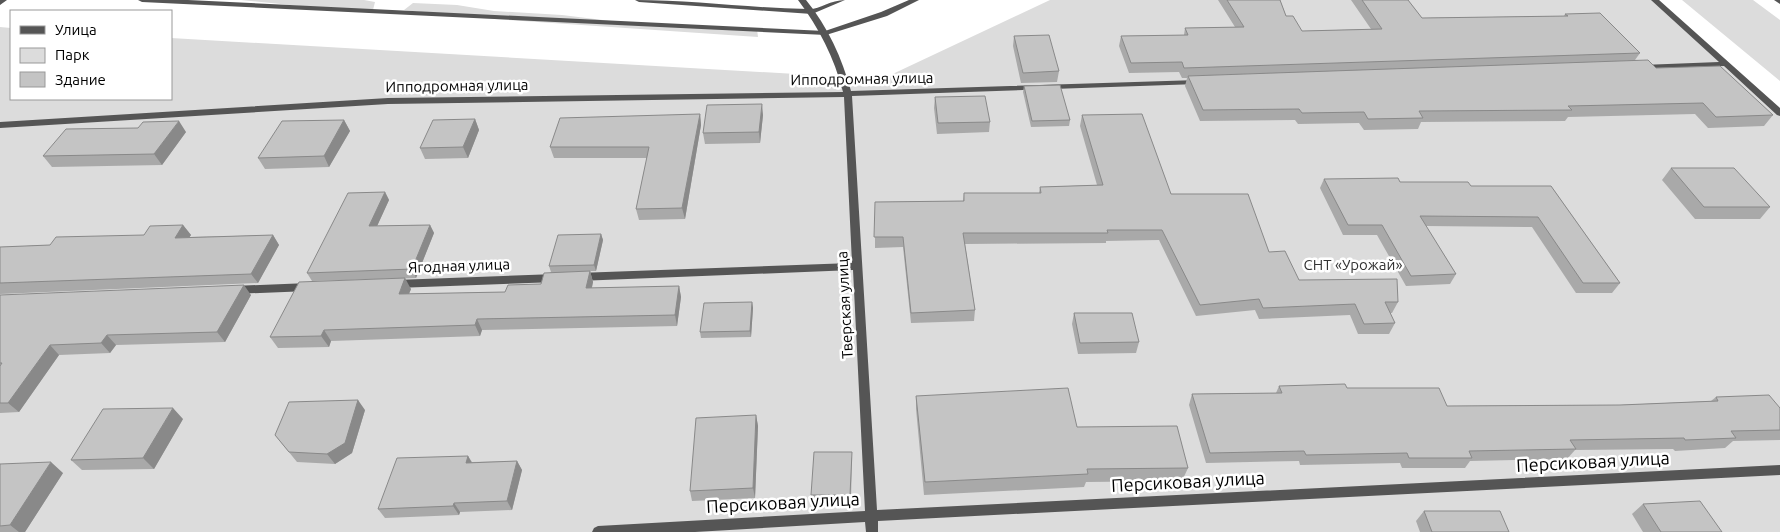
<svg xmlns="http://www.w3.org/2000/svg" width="1780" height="532" font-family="Ubuntu,sans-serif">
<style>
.green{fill:#dcdcdc}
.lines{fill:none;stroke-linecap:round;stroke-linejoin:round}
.service{fill:#555;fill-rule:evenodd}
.minor{fill:#555;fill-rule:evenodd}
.tertiary{fill:#555;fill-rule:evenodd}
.wall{fill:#a9a9a9}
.shaded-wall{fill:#898989}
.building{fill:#c4c4c4;stroke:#898989}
.labels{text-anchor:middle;stroke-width:5;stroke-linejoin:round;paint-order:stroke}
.street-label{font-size:15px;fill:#000;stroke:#fff}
.park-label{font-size:15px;fill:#333;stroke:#fff}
.near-street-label{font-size:18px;fill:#000;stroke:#fff}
</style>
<rect width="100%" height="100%" fill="#fff"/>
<!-- green -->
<path class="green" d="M241,0H364L375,2L373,10H339Z
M1050,0H1657L1780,108V532H0V27L11,28V99H171V38L882,79Z
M1682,0H1753L1780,20V81Z
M413,3L457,5L494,11L562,15L611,21L757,29L758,37L466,17L404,10Z"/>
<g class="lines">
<!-- service -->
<path class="service" d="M138,0H188L825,31L881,12L909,0H919L887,16L826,35L142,2Z
M635,0C693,0 750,8 808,9C819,10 830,0 845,0L812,14L639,2Z"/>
<!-- minor -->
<path class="minor" d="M0,0H7L0,5Z
M798,0H806C828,27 842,58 851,91L1198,80L1202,82L1198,84L852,96L877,510L1780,465V475L878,521V532H866L865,522L695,532H592L594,528L598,526L865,511L853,270L578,281L573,277L578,273L852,263L844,97L388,104L0,128V122L388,98L843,92C834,57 819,28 798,0Z
M1651,0H1659L1780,108V116L1777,115L1724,66L1639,69L1638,67L1642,65L1719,62Z
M556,274L561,278L556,282L396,288L391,284L396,280Z
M309,283L313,284L314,287L313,290L309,291L233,294L229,293L228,290L229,287L233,286Z"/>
<!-- tertiary -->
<path class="tertiary" d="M1774,0H1780V4Z"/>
</g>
<!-- wall -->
<path class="wall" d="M1218,0H1280L1286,16L1302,31L1371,29L1351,0H1408L1422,18L1564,16L1565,14L1640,53L1635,60L1656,68L1773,115L1764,126L1708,128L1695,114L1568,117L1565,121L1421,122L1418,129L1364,130L1359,123L1298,124L1295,120L1200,121L1185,86L1187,78H1182L1179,72L1129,73L1119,46L1121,36L1184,35L1185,28L1235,27Z
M1014,36L1059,71L1057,82L1021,83L1013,46Z
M1024,86L1070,120L1069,126L1031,127L1023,92Z
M935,97L990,122L989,132L937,134L934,108Z
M700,114L701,125L685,219L639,220L636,209L647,158H554L550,147Z
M763,115L760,143L705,144L703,133Z
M1082,115L1171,194L1269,252L1299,280L1398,302L1392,313H1390L1395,323L1389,334H1358L1350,315L1259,319L1255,310L1196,316L1159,240L1106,241V243L965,244L975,310L974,321L911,323L903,247L875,248V202L963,201L964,193H1039L1040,187L1097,185L1080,126Z
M475,119L479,130L468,158L425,159L420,148Z
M344,120L350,131L329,167L265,169L258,158Z
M138,128L186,132L162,165L52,167L43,156Z
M1671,168L1770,207L1760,219H1695L1662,180Z
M1324,179L1400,182L1471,186H1551L1620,283L1612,293H1576L1532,227L1426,226L1456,274L1450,284L1406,286L1377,235H1343L1320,188Z
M385,192L389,200L377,226L430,225L434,233L416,278L312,281L307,273Z
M183,225L191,235L189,237L273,235L279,245L258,283L0,294V247L50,245L144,235Z
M601,234L603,240L596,271H590L593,282L592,288L679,286L681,297L677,326L482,330L480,336L331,341L329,347L278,348L270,337L411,289L409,294L505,292L541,284L551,272L549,266Z
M0,295H251L225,342L116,345L110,353L59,355L19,412L0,413Z
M752,302L753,308L751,337L701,338L700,332Z
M1074,313L1139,342L1136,353L1078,354L1072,324Z
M1279,386L1347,388L1447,406L1620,405L1711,401L1716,397L1780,408V440L1733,441L1725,448L1675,451L1673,449L1575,450L1567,459L1470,461L1465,468H1402L1400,463L1300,465L1299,461L1206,463L1189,405L1192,394L1276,393Z
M916,396L1077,427L1188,468L1182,481L1086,482L1084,487L924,495L916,409Z
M365,410L352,453L335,464L297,462L275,435Z
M756,415L758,426L755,498L692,501L690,491Z
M183,419L154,469L82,470L71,460Z
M468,456L472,462L517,461L522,470L512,510L460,512L459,515L385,518L378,509Z
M852,457L851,501H812L811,495Z
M0,464L63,473L25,532H0Z
M1643,504L1722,532H1643L1632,514Z
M1424,511L1509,532H1420L1416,521Z"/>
<!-- shaded-wall -->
<path class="shaded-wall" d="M762,104L763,115L760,143L759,132Z
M700,114L701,125L685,219L682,208Z
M475,119L479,130L468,158L463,147Z
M344,120L350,131L329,167L324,156Z
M179,121L186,132L162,165L154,154Z
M385,192L389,200L373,235L369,226Z
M183,225L191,235L182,248L175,238Z
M430,225L434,233L416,278L412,269Z
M601,234L603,240L596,271L594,265Z
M273,235L279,245L258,283L251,274Z
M590,271L593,282L589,299L586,288Z
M405,278L411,289L404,305L399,294Z
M244,285L251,295L225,342L217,332Z
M679,286L681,297L677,326L675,315Z
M752,302L753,308L751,337L750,331Z
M477,319L482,330L480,336L475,325Z
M324,330L331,341L329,347L321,336Z
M107,335L116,345L110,353L101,343Z
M50,345L59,355L19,412L8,403Z
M358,400L365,410L352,453L335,464L327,454Z
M173,408L183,419L154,469L143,458Z
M756,415L758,426L755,498L753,488Z
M468,456L473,465L466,463Z
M517,461L522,470L512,510L507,501Z
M51,462L63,473L25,532H19L10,525Z
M454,503L460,512L459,515L453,506Z"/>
<!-- building -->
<path class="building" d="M1227,0H1280L1286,16H1293L1302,31L1382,29L1362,0H1408L1422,18L1568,16L1565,14L1600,13L1640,53L1184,68L1182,62L1131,63L1121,36L1188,35L1185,28L1244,27Z
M1049,35L1059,71L1023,73L1014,36Z
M1648,60L1656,68L1720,66L1773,115L1716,117L1703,103L1568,106L1572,110L1419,111L1423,118L1368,119L1364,112L1302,113L1299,109L1203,110L1188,76Z
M1060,85L1070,120L1032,121L1024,86Z
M985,96L990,122L938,123L935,97Z
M762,104L759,132L703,133L707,105Z
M700,114L682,208L636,209L649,147H550L560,118Z
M1142,114L1171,194H1248L1269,252L1285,251L1299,280L1397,279L1398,302H1385L1395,323L1364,324L1355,304L1263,308L1259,299L1200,305L1162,230H1107L1108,233H963L975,310L911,313L903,237H874L875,202L964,201V193H1041L1040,187L1103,185L1082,115Z
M475,119L463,147L420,148L433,120Z
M344,120L324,156L258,158L282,121Z
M179,121L154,154L43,156L66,129L138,128L143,122Z
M1671,168H1734L1770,207H1704Z
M1398,178L1400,182H1468L1471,186H1551L1620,283H1583L1538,217L1420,216L1456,274L1411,276L1382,225H1348L1324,179Z
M385,192L369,226L430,225L412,269L307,273L348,193Z
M183,225L175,238L273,235L251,274L0,283V247L50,245L56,237L144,235L150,226Z
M601,234L594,265L549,266L558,235Z
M590,271L586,288L679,286L675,315L477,319L475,325L324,330L321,336L270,337L299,282L405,278L399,294L505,292L508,285L541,284L544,273Z
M244,285L217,332L107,335L101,343L50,345L8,403H0V366L2,363H0V295Z
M752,302L750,331L700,332L704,303Z
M1074,313H1132L1139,342L1080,343Z
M1345,384L1347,388H1439L1447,406L1620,405L1718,401L1716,397L1769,395L1780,408V430L1731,431L1736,438L1685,440L1684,438L1570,440L1576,449L1469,451L1472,458H1409L1407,453L1306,455L1304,451L1210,453L1192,394L1282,393L1279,386Z
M1068,388L1077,427L1177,426L1188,468L1087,469L1088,474L925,482L916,396Z
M358,400L345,443L327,454L289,452L275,435L289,402Z
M173,408L143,458L71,460L103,409Z
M756,415L753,488L690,491L696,418Z
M814,452H852L850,495H811Z
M468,456L466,463L517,461L507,501L454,503L453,506L378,509L397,458Z
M51,462L10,525L0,526V464Z
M1700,501L1722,532H1661L1643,504Z
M1424,511H1500L1509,532H1432Z"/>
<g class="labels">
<!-- street labels -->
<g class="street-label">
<text transform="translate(862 79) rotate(-1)" y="5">Ипподромная улица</text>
<text transform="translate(457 86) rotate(-1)" y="5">Ипподромная улица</text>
<text transform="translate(459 266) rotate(-2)" y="5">Ягодная улица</text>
<text transform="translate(845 305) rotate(-93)" y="5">Тверская улица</text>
</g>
<!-- park labels -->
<g class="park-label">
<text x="1353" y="270">СНТ «Урожай»</text>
</g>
<!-- near-street labels -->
<g class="near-street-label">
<text transform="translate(1593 462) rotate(-3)" y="6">Персиковая улица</text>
<text transform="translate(1188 482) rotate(-3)" y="6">Персиковая улица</text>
<text transform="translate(783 503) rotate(-3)" y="6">Персиковая улица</text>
</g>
</g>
<!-- legend -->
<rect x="10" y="10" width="162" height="90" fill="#ffffff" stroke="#999999"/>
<rect x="20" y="26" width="25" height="8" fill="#555555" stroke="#999999"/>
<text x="55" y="35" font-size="15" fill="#000000">Улица</text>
<rect x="20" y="48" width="25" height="15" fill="#dcdcdc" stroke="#999999"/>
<text x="55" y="60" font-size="15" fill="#000000">Парк</text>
<rect x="20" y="72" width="25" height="15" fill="#c4c4c4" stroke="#999999"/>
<text x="55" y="85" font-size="15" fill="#000000">Здание</text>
</svg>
